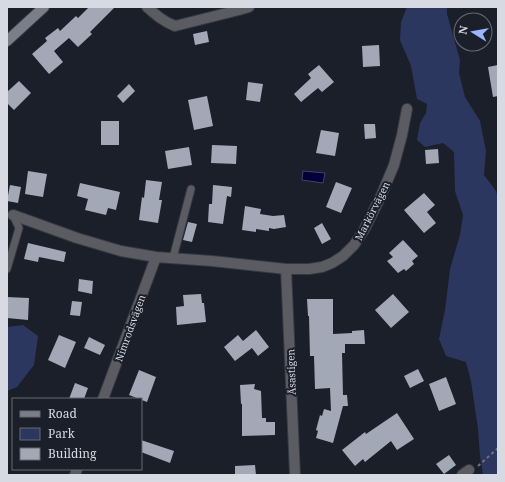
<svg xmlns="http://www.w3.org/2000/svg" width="505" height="482" font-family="'Noto Serif',serif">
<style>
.green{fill:#2b375e}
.water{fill:#04003a;stroke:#43416c}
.building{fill:#a3a8b6}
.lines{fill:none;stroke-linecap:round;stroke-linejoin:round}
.lane-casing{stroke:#353944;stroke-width:9}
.street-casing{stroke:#353944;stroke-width:12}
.secondary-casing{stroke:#353944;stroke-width:12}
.path{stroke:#6f737c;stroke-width:2;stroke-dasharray:3 3;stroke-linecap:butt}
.lane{stroke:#5a5c62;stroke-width:7}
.street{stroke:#5a5c62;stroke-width:10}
.secondary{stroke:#7b7e88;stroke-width:10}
.labels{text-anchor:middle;stroke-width:4;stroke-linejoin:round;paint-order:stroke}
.street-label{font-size:10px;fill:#d7dae2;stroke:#1b1f2a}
</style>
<rect width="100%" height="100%" fill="#1b1f2a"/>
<!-- green -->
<path class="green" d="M407,7H447V14L460,60L459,73L465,97L480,121L486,151L484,175L496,191L498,198V475H483L480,456L478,429L471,381L466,362L446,356L439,339L445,310L450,269L460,235L463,215L455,191L454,152L443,143L425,147L417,140L420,123L426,113L427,104L417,99L411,66L400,40L401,22Z
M23,325L38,336L34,365L17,387L7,391V327Z"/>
<!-- water -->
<path class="water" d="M303,171L325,173L323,183L302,180Z"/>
<!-- building -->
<path class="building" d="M89,7H115L90,32L92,34L78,47L69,38L54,51L63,62L49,74L32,54L47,41L45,38L58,28L60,31L76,16L78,18Z
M207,31L209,42L195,45L193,34Z
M379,45L380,66L363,67L362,46Z
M319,65L334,82L322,92L318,88L301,102L294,94L311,78L308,74Z
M498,65V96L493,97L488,67Z
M19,81L31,93L14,110L7,103V92Z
M248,82L263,84L260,102L246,100Z
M129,84L135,91L123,103L117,96Z
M207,96L213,126L194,130L188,100Z
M101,121H119V145H101Z
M364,124H375L376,138L365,139Z
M321,130L339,133L335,156L316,153Z
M212,145L237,146L236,164L211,163Z
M189,147L192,165L168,169L165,151Z
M438,149L439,163L426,164L425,150Z
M28,171L47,174L43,197L25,194Z
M146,180L162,182L159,200H162L158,223L139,220L142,197L144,198Z
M336,182L352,188L341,213L326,207Z
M80,183L120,192L116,210L108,208L106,215L85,210L88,199L77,196Z
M10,185L21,187L18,203L7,201Z
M213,185L232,187L231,197L227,196L223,224L208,222L209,204H212Z
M424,193L435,205L427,212L436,223L424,233L404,210Z
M245,206L261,209L260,214L273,216L284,215L286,227L274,229L269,228V231L256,229V232L242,230Z
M188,222L197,224L192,242L183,240Z
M322,223L331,239L322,244L314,228Z
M403,240L418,256L412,261L414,264L406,271L404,269L398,273L387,261L393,257L389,253Z
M28,243L66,252L64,262L39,257L38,262L24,259Z
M79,279L93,281L92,294L78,291Z
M201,294L202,303H204L206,322L177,325L176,307L184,306L183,295Z
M393,294L409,312L391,328L375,310Z
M7,297L29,298L28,320L7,318Z
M307,299H333V334L352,333V331L364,330L365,344H345V353H342L343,395H347L348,406H343L333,443L316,438L318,431L316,430L320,415L322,416L324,409L331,411L330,388L315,389L314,356H310L309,316H308Z
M72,301L82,302L80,316L70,315Z
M256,330L269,347L258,356L252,348L235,361L224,347L238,335L243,341Z
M59,335L76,342L65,368L48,360Z
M89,337L105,345L100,355L84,348Z
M418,369L424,381L410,388L404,376Z
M139,370L156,377L147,402L129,395Z
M446,377L456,404L439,411L429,384Z
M75,383L88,388L84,399H69Z
M255,384L254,389L261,391L262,418H266V422H275V435L242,436V404H241L240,385Z
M397,413L414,439L397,450L391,441L365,462L363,459L355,466L342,450L365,432L366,434Z
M141,440L174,451L170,463L141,452Z
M449,455L456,465L444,474L436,464Z
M255,465L256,475H235V466Z"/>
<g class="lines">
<defs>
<path id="lane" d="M173,258L191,189
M7,269L19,228L13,215"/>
<path id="street" d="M147,7C156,15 164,22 175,26L239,10L249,7
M13,215L77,238L121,251L156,257L212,261L286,269H309L322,267L332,263L343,256L354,245L364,230L381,196L394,165L402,135L407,109
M286,269L295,475
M103,399L156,257
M75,475L77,469
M462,475L469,470"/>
<path id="secondary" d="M7,41L44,7"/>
</defs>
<!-- lane casing -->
<use href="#lane" class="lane-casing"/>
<!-- street casing -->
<use href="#street" class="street-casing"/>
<!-- secondary casing -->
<use href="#secondary" class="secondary-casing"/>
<!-- path -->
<path class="path" d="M478,466L498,448"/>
<!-- lane -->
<use href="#lane" class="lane"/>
<!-- street -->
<use href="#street" class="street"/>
<!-- secondary -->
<use href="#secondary" class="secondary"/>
</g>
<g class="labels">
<!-- street labels -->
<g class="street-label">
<text transform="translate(372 211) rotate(-63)" y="4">Markörvägen</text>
<text transform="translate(130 328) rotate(-70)" y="4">Nimrodsvägen</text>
<text transform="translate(291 372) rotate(-92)" y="4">Åsastigen</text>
</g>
</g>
<!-- border -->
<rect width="505" height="482" fill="none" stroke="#d7dae2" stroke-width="16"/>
<!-- legend -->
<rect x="12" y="398" width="130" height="72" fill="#1b1f2a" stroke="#666a74"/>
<rect x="20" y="411" width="20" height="6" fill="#7b7e88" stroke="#666a74"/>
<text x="48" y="418" font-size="12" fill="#d7dae2">Road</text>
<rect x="20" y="428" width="20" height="12" fill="#2b375e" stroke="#666a74"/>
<text x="48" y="438" font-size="12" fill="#d7dae2">Park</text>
<rect x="20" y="448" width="20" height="12" fill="#a3a8b6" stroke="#666a74"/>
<text x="48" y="458" font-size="12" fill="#d7dae2">Building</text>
<!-- north arrow -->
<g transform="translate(473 32) rotate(281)"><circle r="19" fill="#1b1f2a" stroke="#666a74"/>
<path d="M0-3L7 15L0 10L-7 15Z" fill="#9cb4fd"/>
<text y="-6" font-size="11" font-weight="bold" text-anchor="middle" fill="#d7dae2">N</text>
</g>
</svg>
